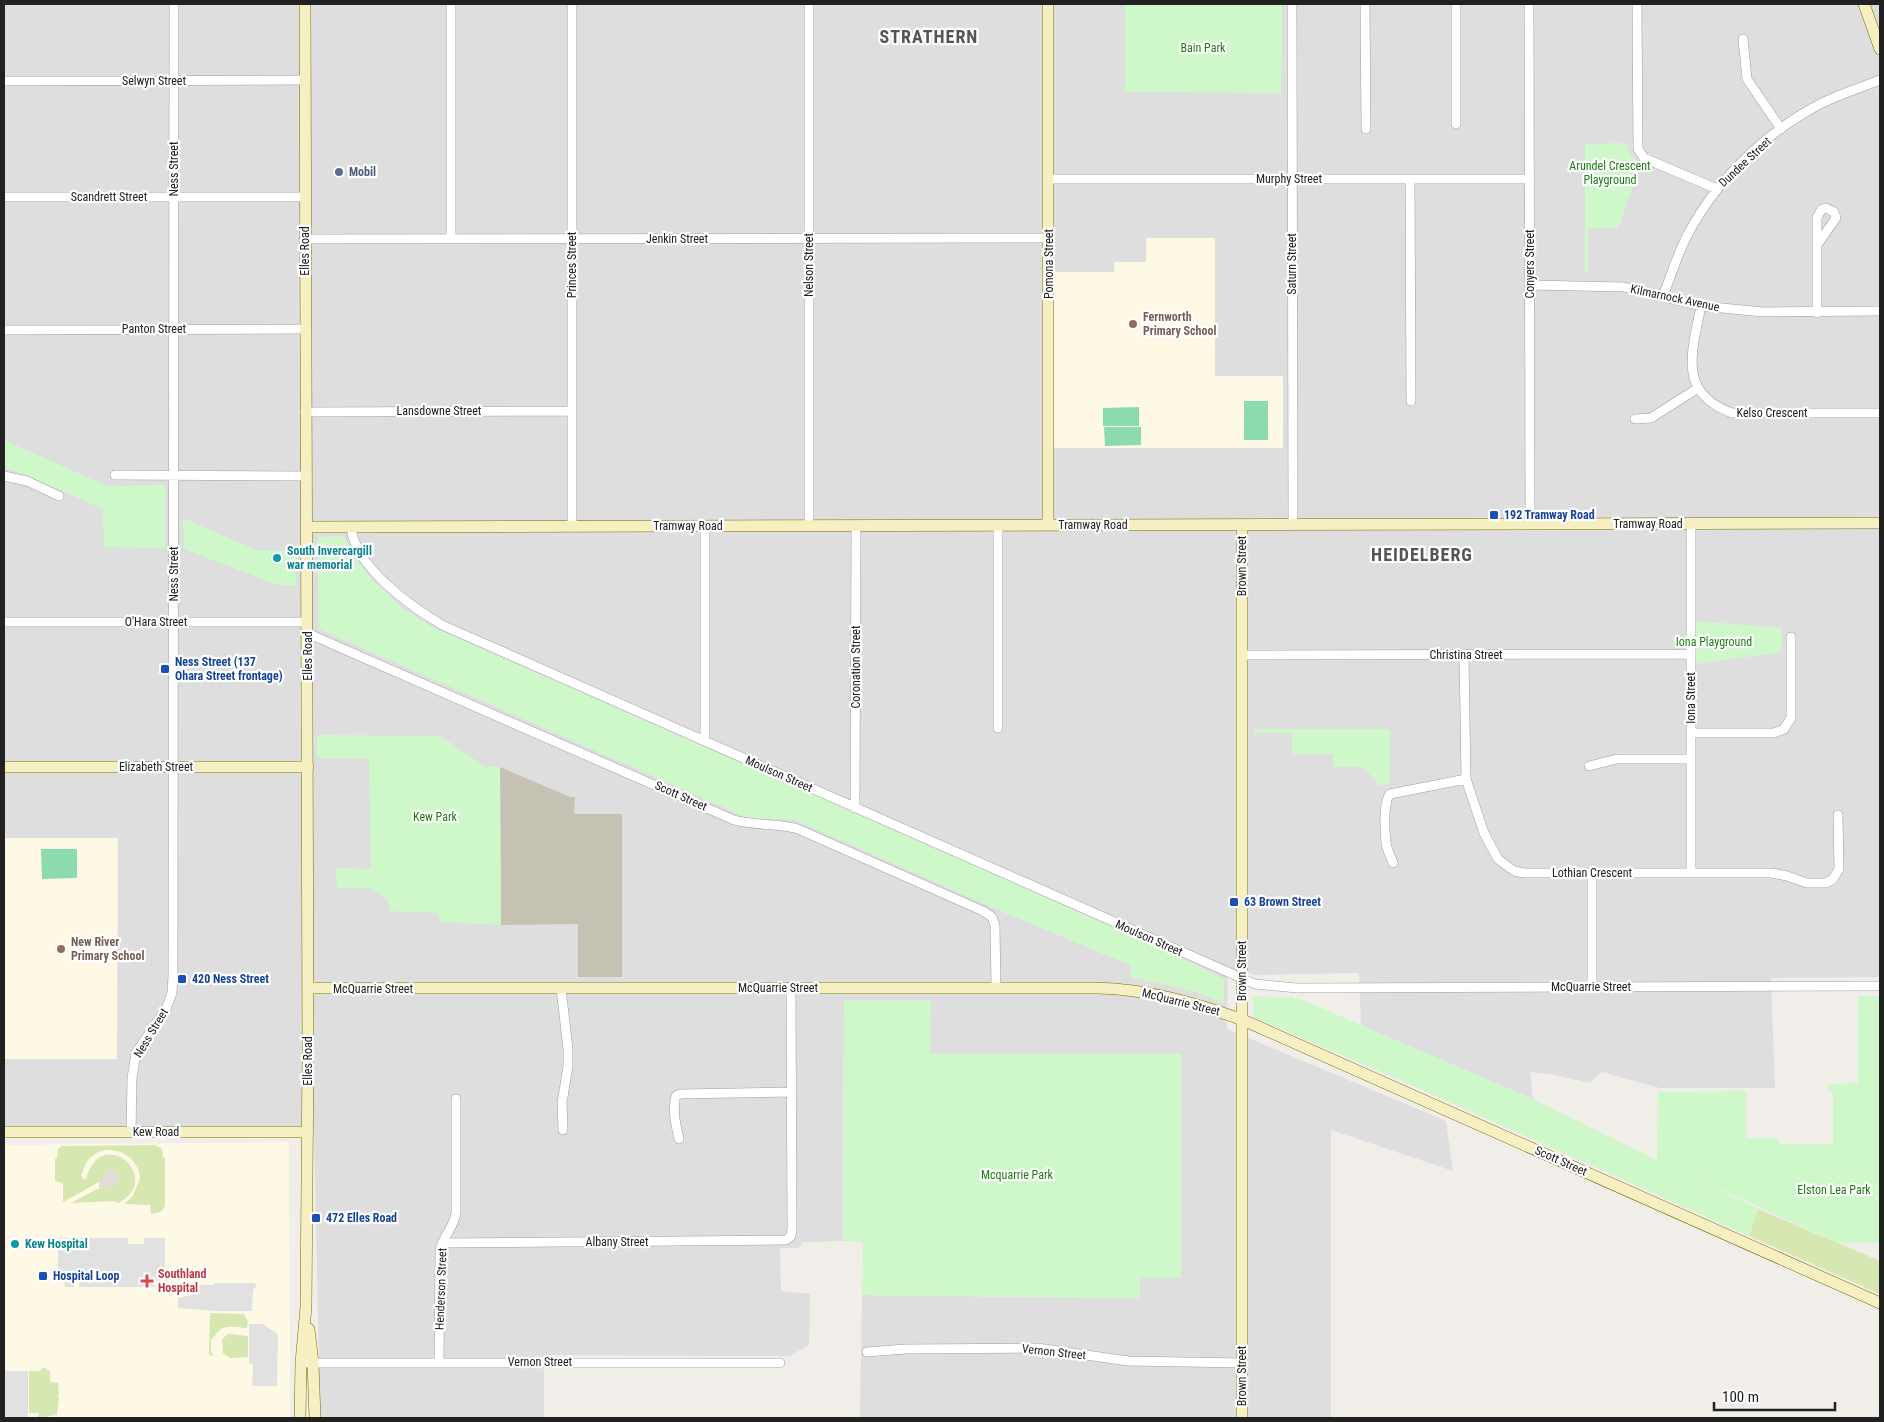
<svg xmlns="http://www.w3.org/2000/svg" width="1884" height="1422" font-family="'Roboto Condensed',sans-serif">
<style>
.residential{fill:#dfdedf}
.education{fill:#fdf9e5}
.airport{fill:#e0ddda}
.construction{fill:#c5c2b4}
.grass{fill:#d6e7b2}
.park{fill:#cef7ca}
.pitch{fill:#8cdbae}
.parking{fill:#e1e1e1}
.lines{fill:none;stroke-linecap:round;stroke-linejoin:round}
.street-casing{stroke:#9e9e9e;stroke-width:10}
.secondary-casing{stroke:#756d0c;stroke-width:12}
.street{stroke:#fff;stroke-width:9}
.secondary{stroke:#f6efc1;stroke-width:11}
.service-dot{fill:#5c6f8a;stroke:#fff;stroke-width:2}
.education-dot{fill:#8d6e63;stroke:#fff;stroke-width:2}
.transit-dot{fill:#1a4fb4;stroke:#fff;stroke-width:2}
.culture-dot{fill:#0f9aa8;stroke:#fff;stroke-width:2}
.health-dot{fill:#e0444e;stroke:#fff;stroke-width:2}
.labels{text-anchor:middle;stroke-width:4.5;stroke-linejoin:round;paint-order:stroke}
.park-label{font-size:12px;fill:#1e7c13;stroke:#fff}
.street-label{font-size:12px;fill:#212121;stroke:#fff}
.service-label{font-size:12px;font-weight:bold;fill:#4e5e75;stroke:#fff;text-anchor:start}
.education-label{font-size:12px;font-weight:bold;fill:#785e54;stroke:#fff;text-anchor:start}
.transit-label{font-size:12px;font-weight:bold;fill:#164399;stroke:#fff;text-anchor:start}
.culture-label{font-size:12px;font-weight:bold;fill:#0d838f;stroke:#fff;text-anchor:start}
.health-label{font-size:12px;font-weight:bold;fill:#be3a42;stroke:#fff;text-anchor:start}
.district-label{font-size:18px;font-weight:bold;letter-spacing:1px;fill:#545454;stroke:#fff}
</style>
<rect width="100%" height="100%" fill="#f1ede9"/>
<!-- residential -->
<path class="residential" d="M4,4H1880V977L1771,978L1775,1088H1660L1602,1072L1590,1083L1554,1075L1530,1072L1533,1099L1361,1026L1359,973L1255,975L1228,969L1227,1029L1446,1121L1453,1171L1331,1130V1418H860L862,1295L1140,1298V1278L1181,1054H930L844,1000L843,1241L802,1242L799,1248H780L781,1291L810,1294L809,1345L790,1356L544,1355V1418H320L314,1130L4,1129Z"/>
<!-- education -->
<path class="education" d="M1146,238H1215V376H1283V448H1052V272H1114V262H1146Z
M4,838H118L117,1059H4Z
M289,1142L290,1418H4V1145Z"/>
<!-- airport -->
<path class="airport" d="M100,1167L123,1168L121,1190L99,1189Z"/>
<!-- construction -->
<path class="construction" d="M500,767L570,797H575L574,814H622V977H578V924L501,925Z"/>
<!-- grass -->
<path class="grass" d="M155,1145L162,1149L163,1157L165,1158V1206L161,1212L151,1214L150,1205L124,1204L133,1196L140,1178C139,1174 139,1170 137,1167C128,1149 104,1144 90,1158C85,1163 84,1170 81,1175L83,1179H86C101,1122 166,1179 118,1203L114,1201L71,1203L97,1189H99L104,1185L110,1187L117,1185C125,1170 104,1160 101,1183L99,1182L63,1202V1183L55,1181V1159L57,1158L58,1149L62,1146Z
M1758,1209L1880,1261V1294L1749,1236Z
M210,1313L245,1314V1317L248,1321L247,1328C239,1328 225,1324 219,1331C215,1334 215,1337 211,1339V1351L213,1355L211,1356L209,1353Z
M228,1334L248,1336V1357L230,1358L223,1353L222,1339Z
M43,1367L50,1371V1382L58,1383L59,1395L57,1396L59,1398L57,1415L38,1418L39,1413H29V1371H40Z"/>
<!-- park -->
<path class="park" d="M1125,4H1282L1281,93L1125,92Z
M1628,143L1629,153L1640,166L1618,228H1588V272H1585V144Z
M4,440L107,486L165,485V548L104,547L103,509L14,470L4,469Z
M183,518L256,550L296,551V586L278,585L184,549Z
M343,536L366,573L403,609L435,628L1168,951L1224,979V1004L1196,992L1131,977L1130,965L1005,913L795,820L748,818L319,629L317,537Z
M1694,621L1782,628L1781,652L1695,664Z
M1254,729H1390V783L1380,786L1363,767H1333V754H1292V733H1254Z
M317,735L440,736L486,767H500L501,925L440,922L439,913L389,911V901L371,888H337L336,868L371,869L369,759L317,758Z
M1253,996L1298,998L1533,1099L1657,1160L1658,1092L1746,1091V1138H1779V1144H1833V1094L1827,1087V1084L1858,1083V996H1880V1243H1838L1687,1174L1758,1209L1749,1236L1398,1079L1253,1017Z
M844,1000H931L930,1054H1181V1278H1140V1298L862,1295L863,1242L843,1241Z"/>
<!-- pitch -->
<path class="pitch" d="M1244,401H1268V440H1244Z
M1139,407V426H1103V408Z
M1104,427H1141V445L1105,446Z
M41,849H77V878L42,879Z"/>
<!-- parking -->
<path class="parking" d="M58,1238H71V1244H76V1238H128V1244H144V1238H165V1277L163,1280L156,1281L155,1287H79V1281H74V1287H65L64,1281L58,1280Z
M214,1283H255L257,1285L253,1290L252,1311H214L178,1308V1298L192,1295L196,1290L197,1285H214Z
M249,1324H262L278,1334L277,1386H252L253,1364H249Z
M4,1371H28V1418H4Z"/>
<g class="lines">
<defs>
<path id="street" d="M451,4V239
M572,4V527
M809,4V526
M1292,4L1293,525
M1365,4L1366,129
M1456,4V124
M1529,4L1530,524
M1637,4L1638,149L1644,158L1717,189
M1743,39L1747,79L1781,129
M4,81L305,80
M1049,179H1530
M1410,179L1411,401
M4,197H305
M305,239L1049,238
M1817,245L1836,218L1834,212L1826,208L1821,210L1817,218V313
M1530,285L1624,287L1701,306L1763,312L1880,311
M1663,296C1671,276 1677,255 1687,236C1716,180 1765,133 1820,104C1840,94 1860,88 1880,80
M1701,306C1692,352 1677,393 1732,413H1880
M4,330L305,329
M305,412L572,411
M1635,419L1651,418L1698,388
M115,475L306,476
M4,476L27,481L59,496
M351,527C355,567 410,606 442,625L1255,984L1297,988L1880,986
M4,622H307
M307,633L734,820C756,826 778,823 798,829L983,911L992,917L995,925L996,988
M1242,655L1691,654
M1464,655L1466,779L1484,833L1498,859L1514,871L1524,873H1772L1787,876L1807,883H1826L1833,879L1839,869L1838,815
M998,728V525
M1691,733H1774L1784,729L1791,718V637
M705,741V526
M1589,766L1617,759H1691
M855,808L856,526
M1393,863C1391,857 1387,850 1386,843C1385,832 1383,803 1390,794L1466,779
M1691,872V524
M1592,873V987
M561,988L568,1049V1066L562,1103L563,1130
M131,1132L132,1078L136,1053L166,1009L172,993L173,976L174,4
M679,1139C676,1125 672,1111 676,1096L680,1094L791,1092
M442,1243L786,1240L791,1236L792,1229L791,988
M867,1352L906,1349L1037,1348L1128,1361L1242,1363
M439,1362L440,1251C442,1237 454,1228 456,1213V1099
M308,1363H780"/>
<path id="secondary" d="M1048,4V525
M1864,4L1880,49
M1242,525V1418
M307,527L1880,523
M4,767H308
M308,988H1097C1147,989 1196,1003 1243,1020L1880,1303
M4,1132H308
M309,1329L313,1363L315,1418
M300,1418L301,1363L306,1307L308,1054L305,4"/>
</defs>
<!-- street casing -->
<use href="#street" class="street-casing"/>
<!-- secondary casing -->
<use href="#secondary" class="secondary-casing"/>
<!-- street -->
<use href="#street" class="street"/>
<!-- secondary -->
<use href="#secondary" class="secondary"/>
</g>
<!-- markers -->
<circle class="service-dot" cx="339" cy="172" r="5"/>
<g class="education-dot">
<circle cx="1133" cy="324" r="5"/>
<circle cx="61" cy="949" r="5"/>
</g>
<g class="transit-dot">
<rect x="1489" y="510" width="10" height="10" rx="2.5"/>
<rect x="160" y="664" width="10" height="10" rx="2.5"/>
<rect x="1229" y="897" width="10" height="10" rx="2.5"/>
<rect x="177" y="974" width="10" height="10" rx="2.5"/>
<rect x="311" y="1213" width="10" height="10" rx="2.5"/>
<rect x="38" y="1271" width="10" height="10" rx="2.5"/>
</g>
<g class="culture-dot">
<circle cx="277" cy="558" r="5"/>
<circle cx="15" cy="1244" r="5"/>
</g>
<path class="health-dot" d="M144.5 1273.5h5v5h5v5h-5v5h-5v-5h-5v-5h5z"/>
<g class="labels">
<!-- park labels -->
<g class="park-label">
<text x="1203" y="52">Bain Park</text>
<text x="1610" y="170">Arundel Crescent<tspan x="1610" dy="14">Playground</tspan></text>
<text x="1714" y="646">Iona Playground</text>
<text x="435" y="821">Kew Park</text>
<text x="1017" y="1179">Mcquarrie Park</text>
<text x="1834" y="1194">Elston Lea Park</text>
</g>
<!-- street labels -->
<g class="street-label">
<text x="154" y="85">Selwyn Street</text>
<text transform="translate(1745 162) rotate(-43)" y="4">Dundee Street</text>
<text transform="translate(174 169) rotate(-90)" y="4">Ness Street</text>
<text x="1289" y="183">Murphy Street</text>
<text x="109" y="201">Scandrett Street</text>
<text x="677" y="243">Jenkin Street</text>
<text transform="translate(305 251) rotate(-90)" y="4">Elles Road</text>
<text transform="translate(1049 264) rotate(-90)" y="4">Pomona Street</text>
<text transform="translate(1292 264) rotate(-90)" y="4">Saturn Street</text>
<text transform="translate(1530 264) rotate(-90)" y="4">Conyers Street</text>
<text transform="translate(572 265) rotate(-90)" y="4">Princes Street</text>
<text transform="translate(809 265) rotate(-90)" y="4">Nelson Street</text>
<text transform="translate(1675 298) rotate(12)" y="4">Kilmarnock Avenue</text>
<text x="154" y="333">Panton Street</text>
<text x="439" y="415">Lansdowne Street</text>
<text x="1772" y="417">Kelso Crescent</text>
<text x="1648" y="528">Tramway Road</text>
<text x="1093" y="529">Tramway Road</text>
<text x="688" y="530">Tramway Road</text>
<text transform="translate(1242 566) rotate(-90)" y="4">Brown Street</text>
<text transform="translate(174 574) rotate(-90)" y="4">Ness Street</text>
<text x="156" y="626">O'Hara Street</text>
<text x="1466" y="659">Christina Street</text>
<text transform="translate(308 656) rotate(-90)" y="4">Elles Road</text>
<text transform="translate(856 667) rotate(-90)" y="4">Coronation Street</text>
<text transform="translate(1691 698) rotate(-90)" y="4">Iona Street</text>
<text x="156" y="771">Elizabeth Street</text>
<text transform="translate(779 774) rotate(24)" y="4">Moulson Street</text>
<text transform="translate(681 796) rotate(24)" y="4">Scott Street</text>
<text x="1592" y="877">Lothian Crescent</text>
<text transform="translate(1149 938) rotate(24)" y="4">Moulson Street</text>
<text transform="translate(1242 971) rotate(-90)" y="4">Brown Street</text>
<text x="1591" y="991">McQuarrie Street</text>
<text x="778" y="992">McQuarrie Street</text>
<text x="373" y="993">McQuarrie Street</text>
<text transform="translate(1181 1002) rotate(14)" y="4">McQuarrie Street</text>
<text transform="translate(151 1033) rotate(-59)" y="4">Ness Street</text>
<text transform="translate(308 1061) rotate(-90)" y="4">Elles Road</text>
<text x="156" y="1136">Kew Road</text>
<text transform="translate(1561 1161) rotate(24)" y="4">Scott Street</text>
<text x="617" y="1246">Albany Street</text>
<text transform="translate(441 1289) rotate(-88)" y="4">Henderson Street</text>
<text transform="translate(1054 1352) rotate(6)" y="4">Vernon Street</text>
<text x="540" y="1366">Vernon Street</text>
<text transform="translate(1242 1376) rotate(-90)" y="4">Brown Street</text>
</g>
<!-- service labels -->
<g class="service-label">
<text x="349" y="176">Mobil</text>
</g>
<!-- education labels -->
<g class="education-label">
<text x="1143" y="321">Fernworth<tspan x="1143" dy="14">Primary School</tspan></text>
<text x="71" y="946">New River<tspan x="71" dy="14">Primary School</tspan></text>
</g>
<!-- transit labels -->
<g class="transit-label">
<text x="1504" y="519">192 Tramway Road</text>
<text x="175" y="666">Ness Street (137<tspan x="175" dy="14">Ohara Street frontage)</tspan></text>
<text x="1244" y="906">63 Brown Street</text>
<text x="192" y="983">420 Ness Street</text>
<text x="326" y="1222">472 Elles Road</text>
<text x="53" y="1280">Hospital Loop</text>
</g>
<!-- culture labels -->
<g class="culture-label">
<text x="287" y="555">South Invercargill<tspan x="287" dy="14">war memorial</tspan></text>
<text x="25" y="1248">Kew Hospital</text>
</g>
<!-- health labels -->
<g class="health-label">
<text x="158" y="1278">Southland<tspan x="158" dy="14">Hospital</tspan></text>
</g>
<!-- district labels -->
<g class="district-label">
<text x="929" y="43">STRATHERN</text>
<text x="1422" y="561">HEIDELBERG</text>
</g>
</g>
<!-- border -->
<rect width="1884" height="1422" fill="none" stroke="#212121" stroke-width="10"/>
<!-- scale -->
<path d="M1714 1402v8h121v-8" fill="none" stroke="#212121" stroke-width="2.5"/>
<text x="1722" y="1402" font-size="15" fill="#212121" stroke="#ffffff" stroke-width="4" paint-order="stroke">100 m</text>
</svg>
